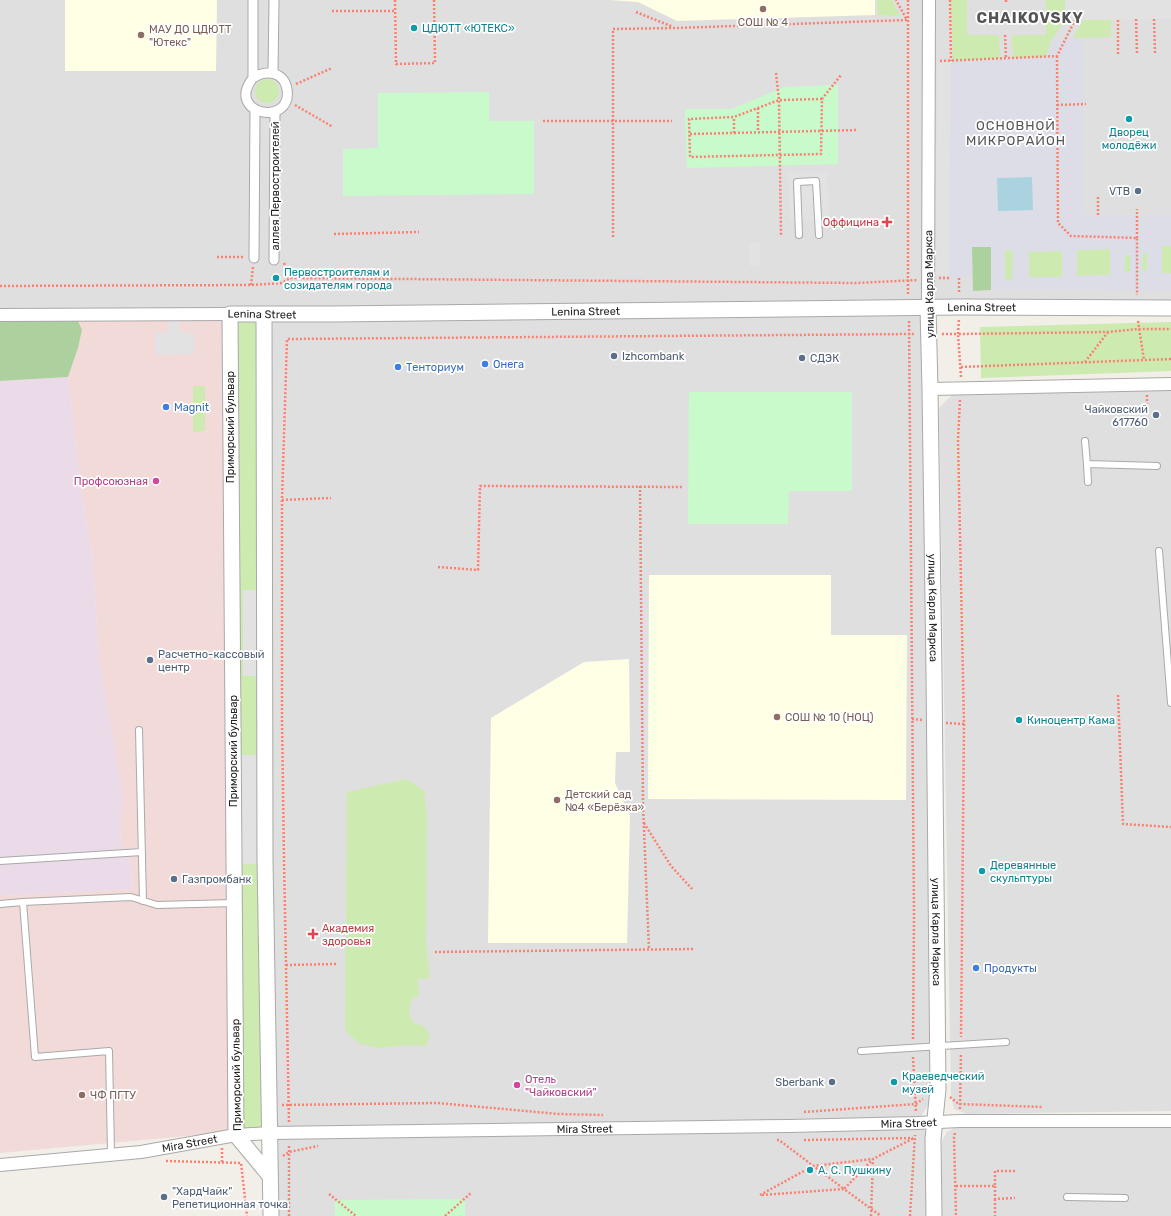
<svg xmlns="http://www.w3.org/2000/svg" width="1171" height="1216" font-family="Rubik,sans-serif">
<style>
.residential{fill:#e0dfdf}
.commercial{fill:#f2dad9}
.industrial{fill:#ebdbe8}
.education{fill:#ffffe5}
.grass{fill:#cdebb0}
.forest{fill:#add19e}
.park{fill:#c8facc}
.parking{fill:#e2e2e2}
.plaza{fill:#dddde8;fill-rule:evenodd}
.water{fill:#aad3df}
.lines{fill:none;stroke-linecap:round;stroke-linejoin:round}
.service-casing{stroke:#a9a9a9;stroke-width:8}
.pedestrian-casing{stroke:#a9a9a9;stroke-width:11}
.minor-casing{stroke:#a9a9a9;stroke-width:14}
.tertiary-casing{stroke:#a9a9a9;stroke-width:17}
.path{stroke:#fa8072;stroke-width:2.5;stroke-dasharray:2 2;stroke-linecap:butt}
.service{stroke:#fff;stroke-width:6}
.pedestrian{stroke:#fff;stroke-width:9}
.minor{stroke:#fff;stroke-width:12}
.tertiary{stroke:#fff;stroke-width:15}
.education-dot{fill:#8d6e63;stroke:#fff;stroke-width:1.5}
.culture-dot{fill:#0f9aa8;stroke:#fff;stroke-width:1.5}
.service-dot{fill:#5c6f8a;stroke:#fff;stroke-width:1.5}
.health-dot{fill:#e0444e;stroke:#fff;stroke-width:1.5}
.shop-dot{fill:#3f7fe0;stroke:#fff;stroke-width:1.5}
.hotel-dot{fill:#d1479c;stroke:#fff;stroke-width:1.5}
.labels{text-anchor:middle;stroke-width:3.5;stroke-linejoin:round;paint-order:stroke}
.education-label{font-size:11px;fill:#785e54;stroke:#fff;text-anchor:start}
.culture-label{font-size:11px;fill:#0d838f;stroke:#fff;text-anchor:start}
.street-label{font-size:11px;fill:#222;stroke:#fff}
.service-label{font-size:11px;fill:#4e5e75;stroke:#fff;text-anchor:start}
.health-label{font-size:11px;fill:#be3a42;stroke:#fff;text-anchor:end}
.shop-label{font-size:11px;fill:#366cbe;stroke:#fff;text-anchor:start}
.hotel-label{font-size:11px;fill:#b23c85;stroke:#fff;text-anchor:end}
.quarter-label{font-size:13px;letter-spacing:1px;fill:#555;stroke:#fff}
.district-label{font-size:15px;font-weight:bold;letter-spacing:1px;fill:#555;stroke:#fff}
</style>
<rect width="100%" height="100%" fill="#f2efe9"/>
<!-- residential -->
<path class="residential" d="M0,0H1171V308H928L938,1089L917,1123L933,1139L934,1216H271L264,315H0Z
M1171,386V1111L967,1114L954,1109L951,1096L939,408L953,394Z
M1171,1123V1216H942V1141L947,1132L958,1126Z"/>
<!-- commercial -->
<path class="commercial" d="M78,321H222L231,1132L0,1153V896L133,889L132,864L121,843L120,827L98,650L93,559L82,495L68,377L78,348L82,331Z"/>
<!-- industrial -->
<path class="industrial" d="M68,377L82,495L93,559L98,650L123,798L120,827L121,843L132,864L133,889L0,896V381Z"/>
<!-- education -->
<path class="education" d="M65,0H217L216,71H65Z
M610,0H875V15L677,21L638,2Z
M649,575H831V635H907L906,800L648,799Z
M629,659L630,752H616L615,783L630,816L627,943H488L491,718L584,662Z"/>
<!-- grass -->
<path class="grass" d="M877,0H892L900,16L878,15Z
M950,0H967V35H999L1000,59L953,61Z
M1046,0H1065V20L1052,39L1046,57L1013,58L1012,35H1046Z
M1083,20H1111V37L1073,38Z
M255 91a12 12 0 1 1 24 0a12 12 0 1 1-24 0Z
M1162,246H1171V273H1162Z
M1110,249V275L1077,276V250Z
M1005,250H1013V280H1005Z
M1062,251V277H1029V252Z
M1142,253H1148L1147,271L1142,270Z
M1125,254L1130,255V272H1124Z
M230,314L264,315L269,1133L236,1135Z
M1171,322V371L981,378L980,327Z
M193,386H205V431L193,432Z
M406,779L424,790L427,817L426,942L430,978L418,979L419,996L412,998L409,1012L413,1023L424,1026L430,1035L426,1046L406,1045L379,1048L360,1044L345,1031L347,792Z"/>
<!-- forest -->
<path class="forest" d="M972,247H991V290L973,291Z
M0,321H78L82,330L78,348L68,377L0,381Z"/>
<!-- park -->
<path class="park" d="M838,85V164L687,168L685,109H732L784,87Z
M489,92V121H534V194L343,196V149L378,148V93Z
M689,392H852V491H789L788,524H688Z
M465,1199V1216H335V1200Z"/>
<!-- parking -->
<path class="parking" d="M1065,0H1171V19L1065,20Z
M937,61H951L949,275H936Z
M827,172L829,219L790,220L788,173Z
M749,242L760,243V266H749Z
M169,321H179L180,331L194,334V354L156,355L155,333L168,332Z
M243,590H257V676H243Z
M241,755H258L257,864H240Z"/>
<!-- plaza -->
<path class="plaza" d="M1083,38V215H1171V246H1162V273H1171V291L991,290V247H972V277L949,278L951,61L1046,57L1052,39ZM1110,249V275L1077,276V250ZM1005,250L1013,251L1012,280H1005ZM1062,251V277H1029V252ZM1143,253L1148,254L1147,271L1142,270ZM1125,255H1130V272L1124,271Z"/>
<!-- water -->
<path class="water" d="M1032,177L1033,210L998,211L997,178Z"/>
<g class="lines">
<defs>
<path id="service" d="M799,235L797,182L816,181L819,235
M1085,441L1087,464L1157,466
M1087,464L1088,482
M1159,551L1171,703
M139,730L143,901
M0,861L142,852
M0,904L23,902
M861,1051L1006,1042
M111,1154L109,1051L35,1057L23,902L131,897L157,905L234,903
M1067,1197L1125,1198"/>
<path id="pedestrian" d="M273,73L274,0
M253,78C266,69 284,72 287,89C293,128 224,114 253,78V0
M254,258L255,110
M274,260L275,111"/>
<g id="minor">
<path d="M928,308L929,0"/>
<path d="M0,315L230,314"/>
<path d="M930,389L1171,384"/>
<path id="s1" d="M0,1165L141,1152L236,1135L269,1133L789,1126L917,1123L960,1121H1171"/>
</g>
<g id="tertiary">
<path id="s2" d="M928,308L930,389L934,672L938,1089L933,1139L934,1216"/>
<path d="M264,315L265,860L271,1216"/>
<path id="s3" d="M270,1176L236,1135L230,314H333L959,307L1171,308"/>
</g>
</defs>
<!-- service casing -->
<use href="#service" class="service-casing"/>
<!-- pedestrian casing -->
<use href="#pedestrian" class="pedestrian-casing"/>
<!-- minor casing -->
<use href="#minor" class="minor-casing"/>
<!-- tertiary casing -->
<use href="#tertiary" class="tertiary-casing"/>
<!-- path -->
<path class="path" d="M395,0L396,64L435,63L434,0
M908,0V294
M950,0L951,61
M1006,0V2
M332,11H395
M636,12L673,27
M1136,19L1137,53
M1154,19L1155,53
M1118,20V54
M1005,35L1006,59
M1057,56L1058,223L1071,236L1137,238V295
M940,61L1057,56L1075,20
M776,73L779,100L781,235
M296,84L332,68
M822,99L779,100L734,117L689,119L690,157L821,154L822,99L841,75
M295,105L333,127
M1057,105L1086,104
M758,108V132
M543,121H672
M734,133V117
M690,134L858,130
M1098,215V196
M334,234L419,232
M613,237V29L676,28L907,20L896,0
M1137,238V209
M217,257H245
M284,263L290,278
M939,278H949
M959,278V294
M251,285L253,267
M0,286L251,285L282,283L290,278L856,283L918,280
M909,321L914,916L913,1040
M1138,321L1144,360
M942,334H958L959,319
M1085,362L1108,332
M961,367L1171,359
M961,377L958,334L1108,332L1138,329H1171
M1147,395V405
M960,400L958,440L964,724L961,1037
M640,486L643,806L649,949
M282,500L331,498
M438,567L478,570L480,486L682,487
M1118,695L1123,824L1171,827
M912,719L922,720
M946,723L964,724
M644,823L671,866L693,890
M435,952L694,949
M286,965L336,964
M913,1057L916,1112
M950,1097L959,1104L1043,1107
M282,1105L437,1103L559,1114L603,1115
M960,1109L961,1054
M804,1112L916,1104L923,1099
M289,1122L284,860L282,718V500L287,339L915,334
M955,1133L954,1137L956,1216
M777,1140H779L844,1189L873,1159L914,1138
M804,1140L913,1138
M222,1148V1163
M283,1156L289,1152L318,1146
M166,1161L241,1163L247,1216
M956,1186H995V1171H1015
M995,1186V1199L1015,1198
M329,1194L356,1216
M760,1195L813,1166L873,1159L871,1216
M762,1195L844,1189L881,1216
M995,1199V1216
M289,1216V1145
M445,1216L471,1193
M910,1216L915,1135"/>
<!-- service -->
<use href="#service" class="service"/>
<!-- pedestrian -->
<use href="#pedestrian" class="pedestrian"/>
<!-- minor -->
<use href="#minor" class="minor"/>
<!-- tertiary -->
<use href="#tertiary" class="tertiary"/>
</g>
<!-- markers -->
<g class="education-dot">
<circle cx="763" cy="9" r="4"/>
<circle cx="141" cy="35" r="4"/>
<circle cx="777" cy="717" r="4"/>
<circle cx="557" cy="800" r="4"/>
<circle cx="82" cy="1095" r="4"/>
</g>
<g class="culture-dot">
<circle cx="414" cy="28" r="4"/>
<circle cx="1129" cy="119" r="4"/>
<circle cx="276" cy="278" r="4"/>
<circle cx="1019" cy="720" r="4"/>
<circle cx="982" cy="871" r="4"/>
<circle cx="894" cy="1082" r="4"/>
<circle cx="810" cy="1170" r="4"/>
</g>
<g class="service-dot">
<circle cx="1138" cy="191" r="4"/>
<circle cx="614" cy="356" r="4"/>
<circle cx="802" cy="358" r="4"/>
<circle cx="1156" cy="415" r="4"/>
<circle cx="150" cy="660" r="4"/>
<circle cx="174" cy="879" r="4"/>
<circle cx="832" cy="1082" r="4"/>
<circle cx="164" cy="1197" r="4"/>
</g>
<g class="health-dot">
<path d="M885 216h4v4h4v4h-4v4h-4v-4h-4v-4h4z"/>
<path d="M311 928h4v4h4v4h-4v4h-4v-4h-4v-4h4z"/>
</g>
<g class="shop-dot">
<circle cx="485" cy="364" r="4"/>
<circle cx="398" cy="367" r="4"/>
<circle cx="166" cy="407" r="4"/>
<circle cx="976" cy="968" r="4"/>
</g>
<g class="hotel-dot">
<circle cx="156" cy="481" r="4"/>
<circle cx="517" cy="1085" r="4"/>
</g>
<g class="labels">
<!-- education labels -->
<g class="education-label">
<text x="763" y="26" text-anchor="middle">СОШ № 4</text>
<text x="149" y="33">МАУ ДО ЦДЮТТ<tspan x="149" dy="13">"Ютекс"</tspan></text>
<text x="785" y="721">СОШ № 10 (НОЦ)</text>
<text x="565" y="798">Детский сад<tspan x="565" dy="13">№4 «Берёзка»</tspan></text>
<text x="90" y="1099">ЧФ ПГТУ</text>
</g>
<!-- culture labels -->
<g class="culture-label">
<text x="422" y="32">ЦДЮТТ «ЮТЕКС»</text>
<text x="1129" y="136" text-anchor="middle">Дворец<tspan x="1129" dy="13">молодёжи</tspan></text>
<text x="284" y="276">Первостроителям и<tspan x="284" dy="13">созидателям города</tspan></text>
<text x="1027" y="724">Киноцентр Кама</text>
<text x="990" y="869">Деревянные<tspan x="990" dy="13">скульптуры</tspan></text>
<text x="902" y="1080">Краеведческий<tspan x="902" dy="13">музей</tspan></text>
<text x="818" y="1174">А. С. Пушкину</text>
</g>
<!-- street labels -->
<g class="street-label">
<text transform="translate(275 186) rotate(-90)" y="4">аллея Первостроителей</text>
<text transform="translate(929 284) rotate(-91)" y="4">улица Карла Маркса</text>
<text dy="4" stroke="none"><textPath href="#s3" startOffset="1626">Lenina Street</textPath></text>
<text dy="4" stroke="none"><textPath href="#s3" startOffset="1230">Lenina Street</textPath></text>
<text transform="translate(262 314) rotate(1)" y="4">Lenina Street</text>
<text transform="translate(230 427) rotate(-90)" y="4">Приморский бульвар</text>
<text dy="4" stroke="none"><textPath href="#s2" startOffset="300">улица Карла Маркса</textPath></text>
<text transform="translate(233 751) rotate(-90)" y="4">Приморский бульвар</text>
<text dy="4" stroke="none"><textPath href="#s2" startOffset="624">улица Карла Маркса</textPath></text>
<text transform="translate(236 1075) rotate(-91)" y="4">Приморский бульвар</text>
<text dy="4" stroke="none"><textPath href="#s1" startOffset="911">Mira Street</textPath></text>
<text dy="4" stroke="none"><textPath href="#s1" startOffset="587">Mira Street</textPath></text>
<text dy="4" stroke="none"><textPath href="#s1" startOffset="191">Mira Street</textPath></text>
</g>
<!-- service labels -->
<g class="service-label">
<text x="1130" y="195" text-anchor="end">VTB</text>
<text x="622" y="360">Izhcombank</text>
<text x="810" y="362">СДЭК</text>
<text x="1148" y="413" text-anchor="end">Чайковский<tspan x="1148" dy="13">617760</tspan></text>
<text x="158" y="658">Расчетно-кассовый<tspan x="158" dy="13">центр</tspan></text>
<text x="182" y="883">Газпромбанк</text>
<text x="824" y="1086" text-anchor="end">Sberbank</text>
<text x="172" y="1195">"ХардЧайк"<tspan x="172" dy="13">Репетиционная точка</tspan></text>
</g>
<!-- health labels -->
<g class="health-label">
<text x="879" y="226">Оффицина</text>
<text x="322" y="932" text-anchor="start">Академия<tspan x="322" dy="13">здоровья</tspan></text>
</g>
<!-- shop labels -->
<g class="shop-label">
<text x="493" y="368">Онега</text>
<text x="406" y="371">Тенториум</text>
<text x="174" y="411">Magnit</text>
<text x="984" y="972">Продукты</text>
</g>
<!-- hotel labels -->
<g class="hotel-label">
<text x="148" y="485">Профсоюзная</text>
<text x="525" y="1083" text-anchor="start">Отель<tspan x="525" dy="13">"Чайковский"</tspan></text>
</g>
<!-- quarter labels -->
<g class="quarter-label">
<text x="1016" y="130">ОСНОВНОЙ<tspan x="1016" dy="15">МИКРОРАЙОН</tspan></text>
</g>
<!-- district labels -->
<g class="district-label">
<text x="1030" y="23">CHAIKOVSKY</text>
</g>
</g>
</svg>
